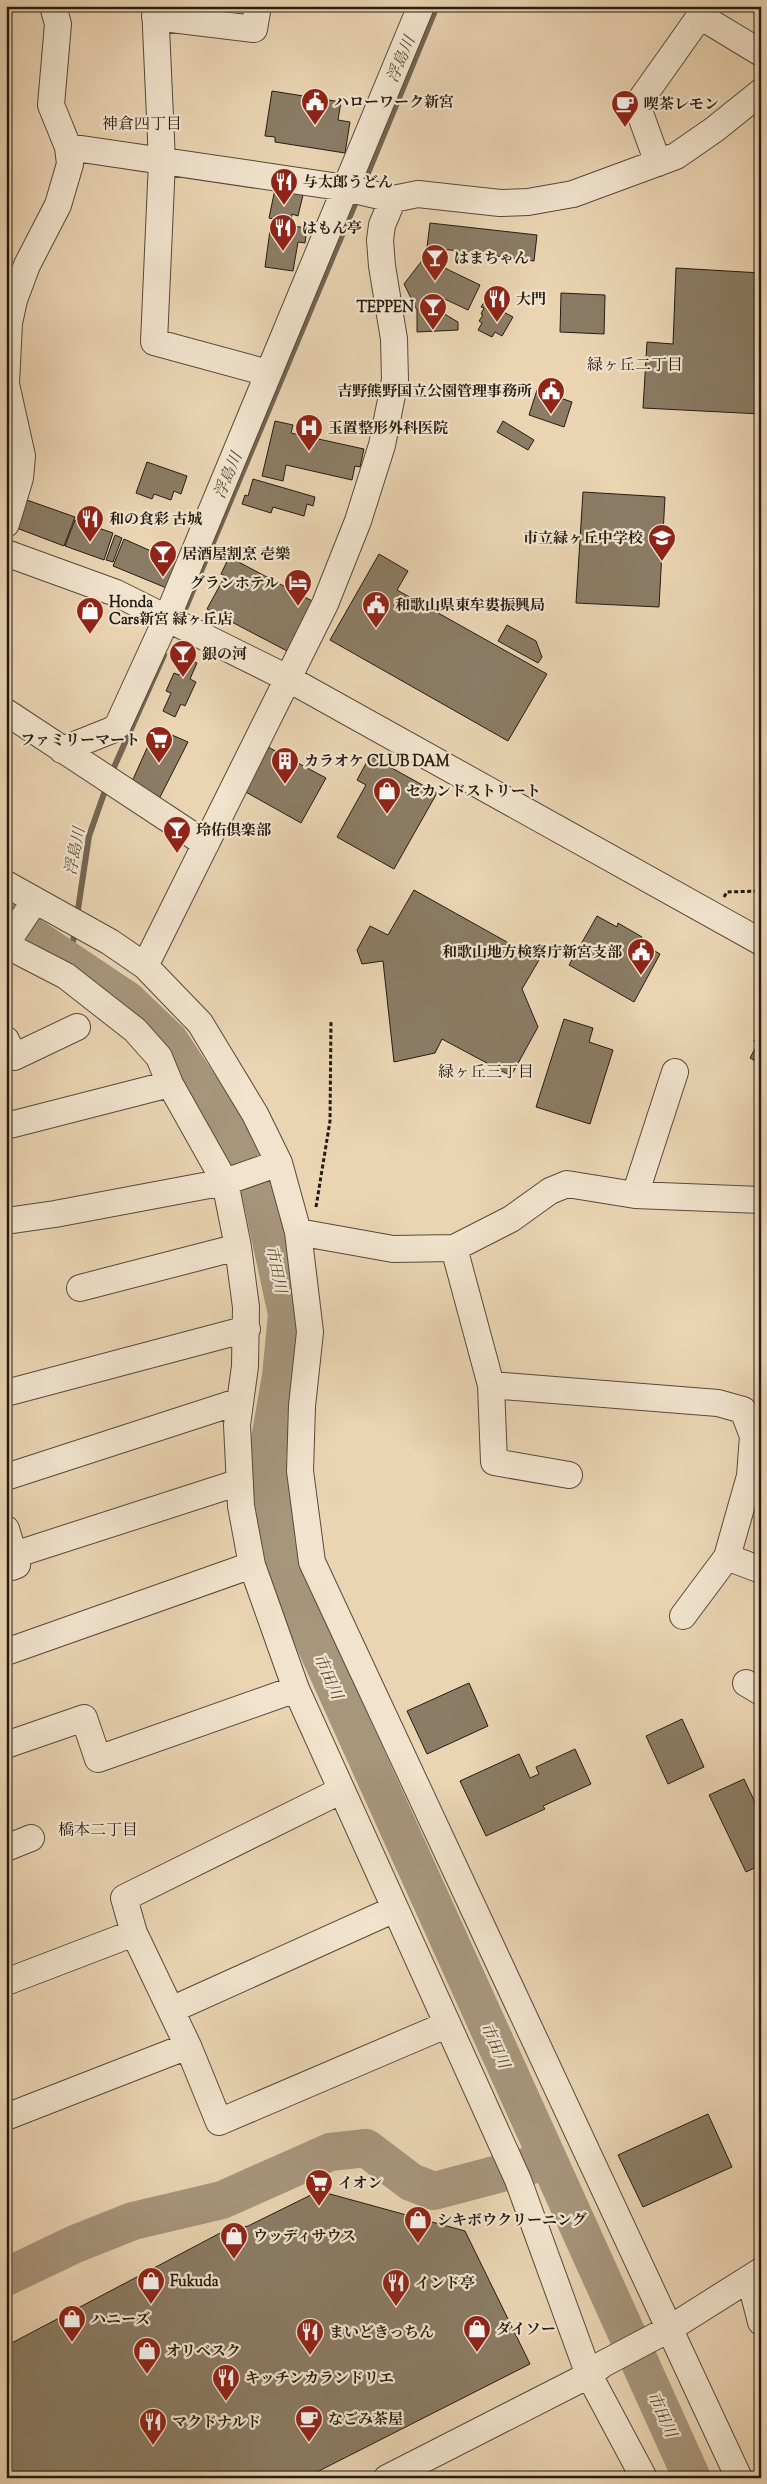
<svg xmlns="http://www.w3.org/2000/svg" width="767" height="2484" font-family="'Sorts Mill Goudy','Noto Serif JP',serif">
<style>
.lines{fill:none;stroke-linecap:round;stroke-linejoin:round}
.stream{stroke:#736552;stroke-width:6}
.river{stroke:#a7957c;stroke-width:38}
.building{fill:#8b7c65;stroke:#251c12}
.minor-casing{stroke:#564a3a;stroke-width:28}
.path{stroke:#251c12;stroke-width:3;stroke-dasharray:4 2.5;stroke-linecap:butt}
.minor{stroke:#f1e3cd;stroke-width:26}
.labels{text-anchor:middle;stroke-width:4.5;stroke-linejoin:round;paint-order:stroke}
.poi-label{font-size:15px;font-weight:bold;fill:#251c12;stroke:#f1e3cd;text-anchor:start}
.water-label{font-size:16px;font-style:italic;fill:#594c3c;stroke:#f1e3cd}
.neighbourhood-label{font-size:16px;fill:#251c12;stroke:#f1e3cd}
</style>
<rect width="100%" height="100%" fill="#ead4b2"/>
<filter id="stains"><feTurbulence type="fractalNoise" baseFrequency=".004" numOctaves="4"/><feColorMatrix values="0 0 0 0 .2 0 0 0 0 .09 0 0 0 0 .02 0 0 0 .5 -.17"/></filter>
<radialGradient id="worn" r=".72"><stop offset=".6" stop-color="#630" stop-opacity="0"/><stop offset="1" stop-color="#630" stop-opacity=".3"/></radialGradient>
<g class="lines">
<!-- stream -->
<path class="stream" d="M363,185L437,6
M186,607L358,197
M111,774L164,655
M77,916L89,836L107,785
M70,961L75,929"/>
<!-- river -->
<path class="river" d="M6,919L127,1000L169,1040L229,1130L261,1194L287,1314L281,1376L267,1457L281,1568L692,2478
M6,2277L75,2244L133,2221L222,2200L330,2152L366,2148L411,2182L434,2191L547,2161"/>
</g>
<!-- building -->
<path class="building" d="M272,91L341,102L338,120L350,122L345,153L275,142V137L265,136Z
M275,189L303,195L298,216L292,214L291,223L269,218Z
M271,223L307,228L305,243L298,242L293,271L265,267Z
M430,223L537,235L534,261L427,247Z
M424,258L480,285L468,310L434,294L436,309L458,322V330L417,332V310L404,284Z
M676,268L761,273V414L643,408L647,342L673,344Z
M561,293L605,295L604,334L560,332Z
M488,296L499,302L496,308L513,317L502,336L495,332L492,337L478,330L482,323L479,321L483,315L481,314L484,308L481,307Z
M537,390L572,402L564,427L529,415Z
M275,421L293,425L291,433L364,449L360,467L355,466L352,480L286,465L283,481L262,476Z
M503,421L534,440L528,450L497,432Z
M147,462L187,476L181,494L174,491L171,500L154,494L152,499L136,493Z
M253,479L315,497L313,506L307,504L304,516L273,507L271,513L242,504L245,495L248,496Z
M583,492L665,497L659,607L576,603Z
M24,499L75,517L64,546L14,527Z
M75,520L113,533L104,560L65,546Z
M115,535L122,538L113,562L106,560Z
M124,539L178,563L169,589L113,566Z
M379,554L408,571L397,590L547,674L508,741L330,640Z
M229,557L316,603L289,652L207,609L225,576L221,574Z
M507,625L536,641L542,657L538,663L498,641Z
M186,658L197,663L190,679L196,682L185,706L181,704L175,717L163,711L171,693L166,691L174,673L179,675Z
M156,728L188,742L159,799L130,786Z
M268,747L326,778L301,823L244,791Z
M370,756L437,793L394,869L337,837L366,785L357,780Z
M414,890L539,960L522,989L538,1027L511,1076L442,1039L435,1053L394,1062L383,961L362,964L357,950L370,926L388,935Z
M597,916L617,927L618,923L642,937L639,942L660,954L634,1002L569,965Z
M564,1019L593,1028L589,1042L613,1050L590,1124L536,1107Z
M761,1028V1064L750,1058L758,1043L754,1041Z
M469,1683L488,1726L427,1754L407,1711Z
M682,1719L704,1767L668,1784L646,1736Z
M575,1749L591,1784L543,1806L545,1809L486,1836L460,1781L519,1754L530,1778L539,1774L536,1767Z
M744,1779L761,1815V1865L746,1872L709,1795Z
M708,2114L732,2167L643,2207L618,2155Z
M319,2191L465,2231L530,2364L305,2478H8L6,2346L224,2231L248,2226Z"/>
<g class="lines">
<defs>
<path id="minor" d="M155,6L162,161L154,342L268,373
M155,17L254,29L258,6
M68,147L346,188L393,199L418,194L500,203L528,202L573,194L676,156L715,129L761,92
M658,163L637,105L700,16L761,53
M6,524L20,478L22,456L6,384L9,323L14,300L27,265L58,205L70,164L68,147L51,105L58,24L53,6
M6,553L116,593L287,678L761,942
M6,712L206,844
M62,750L112,730L118,725L167,618L421,6
M6,884L110,942L145,966L200,1023L255,1114L279,1163L298,1232L310,1332L302,1406L300,1471L312,1562L739,2478
M6,944L28,911L32,899
M6,945L66,976L135,1030L159,1057L170,1084L225,1182L238,1247L246,1307L245,1366L237,1425L241,1506L252,1565L296,1689L518,2180L589,2375L644,2478
M145,966L325,604L358,521L382,445L395,380L394,339L382,266L380,240L382,225L393,199
M6,1040L14,1057L77,1027
M6,1126L170,1084
M635,1195L675,1072
M6,1221L55,1214L225,1182L279,1163
M298,1232L393,1249L454,1248L511,1219L550,1191L567,1184L635,1195L761,1200
M454,1248L491,1385L718,1403L743,1410L753,1436L750,1476L727,1557L683,1616
M80,1288L238,1247
M491,1385L494,1462L569,1475
M6,1393L247,1329
M6,1477L240,1401
M6,1529L17,1565L12,1567
M14,1555L240,1482
M727,1557L761,1570
M6,1652L252,1565
M746,1683L761,1692
M6,1745L84,1718L98,1759L296,1689
M340,1791L124,1898L134,1933L188,2046L219,2122L446,2025
M6,1848L31,1838
M6,1982L134,1933
M171,2010L395,1909
M6,2117L188,2046
M750,2279L761,2322
M387,2478L589,2375L603,2364L669,2329L761,2271"/>
</defs>
<!-- minor casing -->
<use href="#minor" class="minor-casing"/>
<!-- path -->
<path class="path" d="M724,897L727,892L761,891
M316,1207L330,1121L331,1021"/>
<!-- minor -->
<use href="#minor" class="minor"/>
</g>
<!-- icons -->
<defs>
<symbol id="civic-pin" viewBox="-11 -11 22 30"><path d="M0 17L-7.5 6A9.5 9.5 0 1 1 7.5 6Z" fill="#8f2418" stroke="#f1e3cd"/><path d="M-.6-6.5H3V-4.5H.6V-3L4-1V1h2V6H-6V1h2V-1L-.6-3ZM-1.2 2.5V6h2.4V2.5Z" fill="#fff"/></symbol>
<symbol id="cafe-pin" viewBox="-11 -11 22 30"><path d="M0 17L-7.5 6A9.5 9.5 0 1 1 7.5 6Z" fill="#8f2418" stroke="#f1e3cd"/><path d="M-5.5-4.5H6V0H3Q3 3.5 0 3.5H-2.5Q-5.5 3.5-5.5 0ZM3-3.2v2h1.7v-2ZM-6 4.5H4V6H-6Z" fill="#fff"/></symbol>
<symbol id="restaurant-pin" viewBox="-11 -11 22 30"><path d="M0 17L-7.5 6A9.5 9.5 0 1 1 7.5 6Z" fill="#8f2418" stroke="#f1e3cd"/><path d="M-5-6h1v4h1v-4h1v4h1v-4h1v5L-1.5 .5V6h-2V.5L-5-1ZM5-6V6H3V1.5H1.5Q1.5-4 5-6Z" fill="#fff"/></symbol>
<symbol id="bar-pin" viewBox="-11 -11 22 30"><path d="M0 17L-7.5 6A9.5 9.5 0 1 1 7.5 6Z" fill="#8f2418" stroke="#f1e3cd"/><path d="M-6-5H6L.8 .8V4.5H3.5V6h-7V4.5H-.8V.8Z" fill="#fff"/></symbol>
<symbol id="hospital-pin" viewBox="-11 -11 22 30"><path d="M0 17L-7.5 6A9.5 9.5 0 1 1 7.5 6Z" fill="#8f2418" stroke="#f1e3cd"/><path d="M-5-5h3v3.5h4V-5h3V5h-3V1.5h-4V5h-3Z" fill="#fff"/></symbol>
<symbol id="school-pin" viewBox="-11 -11 22 30"><path d="M0 17L-7.5 6A9.5 9.5 0 1 1 7.5 6Z" fill="#8f2418" stroke="#f1e3cd"/><path d="M0-5L7-2L0 1L-7-2ZM-4 1L0 2.5L4 1V4Q0 6-4 4Z" fill="#fff"/></symbol>
<symbol id="hotel-pin" viewBox="-11 -11 22 30"><path d="M0 17L-7.5 6A9.5 9.5 0 1 1 7.5 6Z" fill="#8f2418" stroke="#f1e3cd"/><path d="M-6-4.5h1.5V1H6V5H4.5V3h-9V5H-6ZM-4 0a1.8 1.8 0 1 1 3.6 0ZM.5 0V-2.5h3Q6-2.5 6 0Z" fill="#fff"/></symbol>
<symbol id="shop-pin" viewBox="-11 -11 22 30"><path d="M0 17L-7.5 6A9.5 9.5 0 1 1 7.5 6Z" fill="#8f2418" stroke="#f1e3cd"/><path d="M-5-2.5h2.3a2.7 3.5 0 0 1 5.4 0H5L5.5 6h-11ZM-1.5-2.5h3a1.5 2.3 0 0 0-3 0Z" fill="#fff"/></symbol>
<symbol id="supermarket-pin" viewBox="-11 -11 22 30"><path d="M0 17L-7.5 6A9.5 9.5 0 1 1 7.5 6Z" fill="#8f2418" stroke="#f1e3cd"/><path d="M-6-5.5h2.5l.6 2H6L4.5 2H-2.5L-4.4-4H-6ZM-1.5 3.2a1.3 1.3 0 1 0 .1 0ZM3 3.2a1.3 1.3 0 1 0 .1 0Z" fill="#fff"/></symbol>
<symbol id="building-pin" viewBox="-11 -11 22 30"><path d="M0 17L-7.5 6A9.5 9.5 0 1 1 7.5 6Z" fill="#8f2418" stroke="#f1e3cd"/><path d="M-4-6H4V6H1V3H-1V6H-4ZM-2.5-4.3h1.7v1.8h-1.7ZM.8-4.3h1.7v1.8H.8ZM-2.5-1h1.7V.8h-1.7ZM.8-1h1.7V.8H.8Z" fill="#fff"/></symbol>
</defs>
<g fill-rule="evenodd">
<use href="#civic-pin" x="299" y="86" width="32" height="43"/>
<use href="#cafe-pin" x="609" y="88" width="32" height="43"/>
<use href="#restaurant-pin" x="268" y="166" width="32" height="43"/>
<use href="#restaurant-pin" x="267" y="212" width="32" height="43"/>
<use href="#bar-pin" x="419" y="242" width="32" height="43"/>
<use href="#restaurant-pin" x="481" y="283" width="32" height="43"/>
<use href="#bar-pin" x="417" y="291" width="32" height="43"/>
<use href="#civic-pin" x="535" y="375" width="32" height="43"/>
<use href="#hospital-pin" x="293" y="412" width="32" height="43"/>
<use href="#restaurant-pin" x="74" y="503" width="32" height="43"/>
<use href="#school-pin" x="646" y="522" width="32" height="43"/>
<use href="#bar-pin" x="147" y="538" width="32" height="43"/>
<use href="#hotel-pin" x="282" y="567" width="32" height="43"/>
<use href="#civic-pin" x="360" y="589" width="32" height="43"/>
<use href="#shop-pin" x="74" y="595" width="32" height="43"/>
<use href="#bar-pin" x="167" y="638" width="32" height="43"/>
<use href="#supermarket-pin" x="143" y="724" width="32" height="43"/>
<use href="#building-pin" x="269" y="745" width="32" height="43"/>
<use href="#shop-pin" x="371" y="775" width="32" height="43"/>
<use href="#bar-pin" x="161" y="814" width="32" height="43"/>
<use href="#civic-pin" x="625" y="936" width="32" height="43"/>
<use href="#supermarket-pin" x="303" y="2167" width="32" height="43"/>
<use href="#shop-pin" x="402" y="2204" width="32" height="43"/>
<use href="#shop-pin" x="218" y="2220" width="32" height="43"/>
<use href="#shop-pin" x="135" y="2265" width="32" height="43"/>
<use href="#restaurant-pin" x="380" y="2267" width="32" height="43"/>
<use href="#shop-pin" x="56" y="2303" width="32" height="43"/>
<use href="#shop-pin" x="461" y="2313" width="32" height="43"/>
<use href="#restaurant-pin" x="294" y="2316" width="32" height="43"/>
<use href="#shop-pin" x="131" y="2335" width="32" height="43"/>
<use href="#restaurant-pin" x="210" y="2362" width="32" height="43"/>
<use href="#cafe-pin" x="293" y="2403" width="32" height="43"/>
<use href="#restaurant-pin" x="137" y="2406" width="32" height="43"/>
</g>
<g class="labels">
<!-- poi labels -->
<g class="poi-label">
<text x="334" y="107">ハローワーク新宮</text>
<text x="644" y="109">喫茶レモン</text>
<text x="303" y="187">与太郎うどん</text>
<text x="302" y="233">はもん亭</text>
<text x="454" y="263">はまちゃん</text>
<text x="516" y="304">大門</text>
<text x="414" y="312" text-anchor="end">TEPPEN</text>
<text x="532" y="396" text-anchor="end">吉野熊野国立公園管理事務所</text>
<text x="328" y="433">玉置整形外科医院</text>
<text x="109" y="524">和の食彩 古城</text>
<text x="643" y="543" text-anchor="end">市立緑ヶ丘中学校</text>
<text x="182" y="559">居酒屋割烹 壱樂</text>
<text x="279" y="588" text-anchor="end">グランホテル</text>
<text x="109" y="607">Honda<tspan x="109" dy="17">Cars新宮 緑ヶ丘店</tspan></text>
<text x="395" y="610">和歌山県東牟婁振興局</text>
<text x="202" y="659">銀の河</text>
<text x="140" y="745" text-anchor="end">ファミリーマート</text>
<text x="304" y="766">カラオケ CLUB DAM</text>
<text x="406" y="796">セカンドストリート</text>
<text x="196" y="835">玲佑倶楽部</text>
<text x="622" y="957" text-anchor="end">和歌山地方検察庁新宮支部</text>
<text x="338" y="2188">イオン</text>
<text x="437" y="2225">シキボウクリーニング</text>
<text x="253" y="2241">ウッディサウス</text>
<text x="170" y="2286">Fukuda</text>
<text x="415" y="2288">インド亭</text>
<text x="91" y="2324">ハニーズ</text>
<text x="496" y="2334">ダイソー</text>
<text x="329" y="2337">まいどきっちん</text>
<text x="166" y="2356">オリベスク</text>
<text x="245" y="2383">キッチンカランドリエ</text>
<text x="328" y="2424">なごみ茶屋</text>
<text x="172" y="2427">マクドナルド</text>
</g>
<!-- water labels -->
<g class="water-label">
<text transform="translate(400 59) rotate(-67)" y="6">浮島川</text>
<text transform="translate(227 475) rotate(-67)" y="6">浮島川</text>
<text transform="translate(74 851) rotate(-79)" y="6">浮島川</text>
<text transform="translate(277 1269) rotate(78)" y="6">市田川</text>
<text transform="translate(329 1676) rotate(66)" y="6">市田川</text>
<text transform="translate(496 2045) rotate(66)" y="6">市田川</text>
<text transform="translate(663 2414) rotate(66)" y="6">市田川</text>
</g>
<!-- neighbourhood labels -->
<g class="neighbourhood-label">
<text x="142" y="129">神倉四丁目</text>
<text x="635" y="370">緑ヶ丘二丁目</text>
<text x="486" y="1077">緑ヶ丘三丁目</text>
<text x="98" y="1835">橋本二丁目</text>
</g>
</g>
<!-- margin -->
<rect width="767" height="2484" fill="none" stroke="#ead4b2" stroke-width="25"/>
<rect x="8" y="8" width="752" height="2469" fill="none" stroke="#251c12" stroke-width="2.5"/>
<rect x="12" y="12" width="742" height="2459" fill="none" stroke="#251c12"/>
<rect width="100%" height="100%" filter="url(#stains)"/>
<rect width="100%" height="100%" fill="url(#worn)"/>
</svg>
